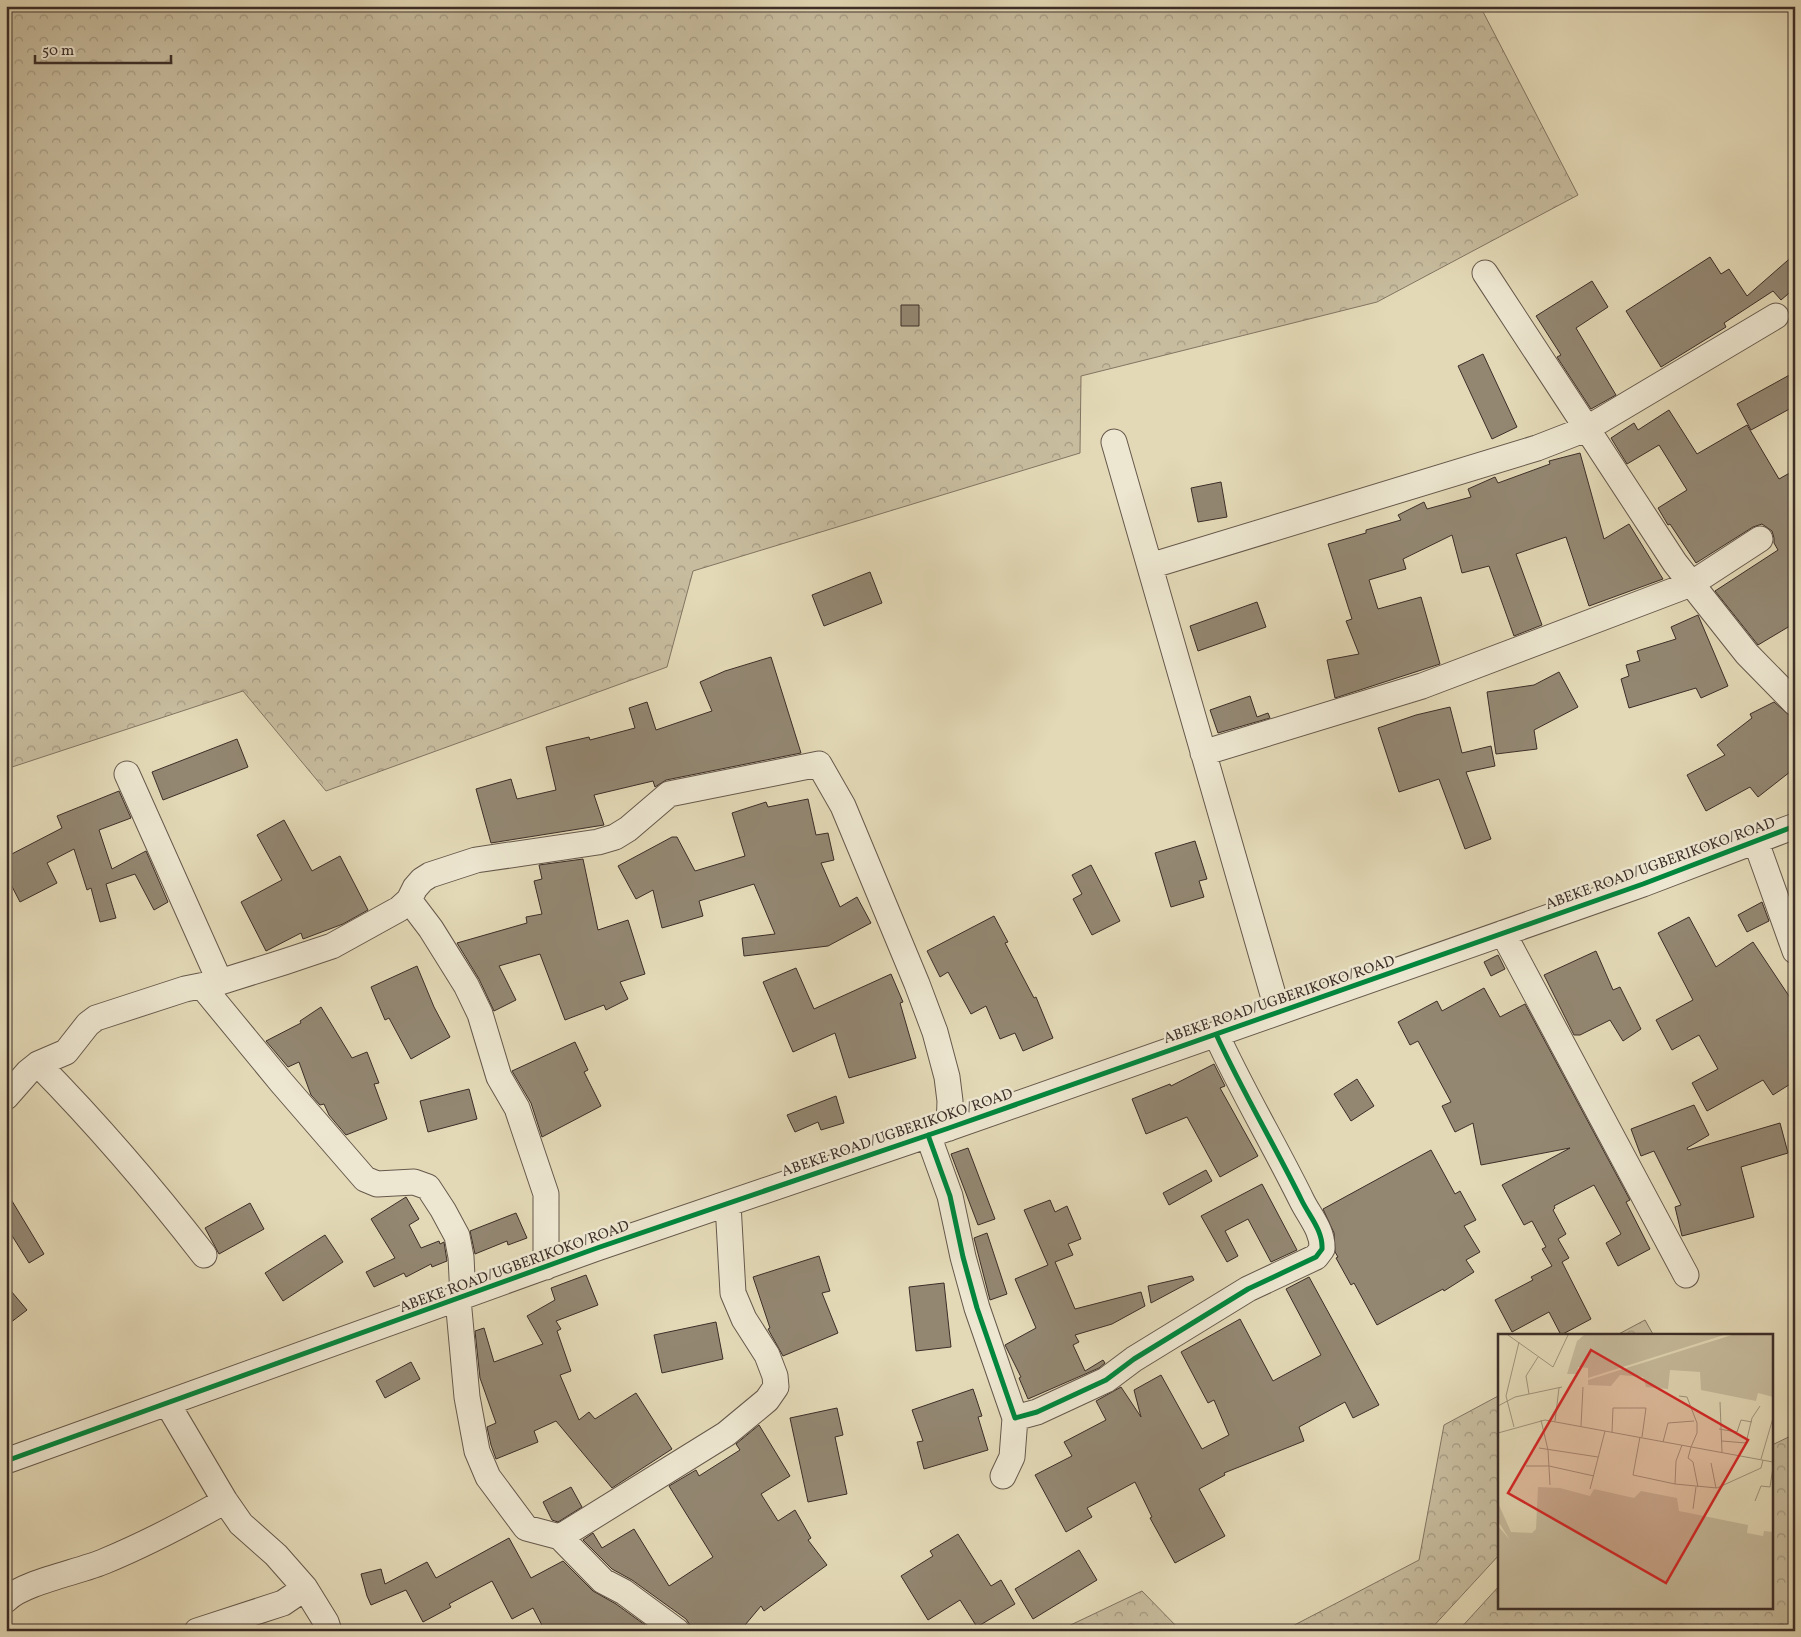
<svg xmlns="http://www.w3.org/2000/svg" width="1801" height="1637" font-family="Vollkorn,serif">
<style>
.forest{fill:url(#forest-crowns);stroke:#827563}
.building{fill:#938772;stroke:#3c2e28}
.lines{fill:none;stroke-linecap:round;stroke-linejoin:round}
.minor-casing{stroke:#66594c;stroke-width:27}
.minor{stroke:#ede6d0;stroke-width:25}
.cycleway-casing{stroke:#ede6d0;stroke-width:8}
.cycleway{stroke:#00873e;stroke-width:5}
.labels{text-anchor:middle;stroke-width:5;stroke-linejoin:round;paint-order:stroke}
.street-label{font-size:15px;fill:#3c2e28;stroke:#ede6d0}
.inset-road{fill:none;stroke:#a0957d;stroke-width:1}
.view{fill:#d62828;fill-opacity:0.15;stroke:#d62828;stroke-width:2.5}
.inset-edge{fill:none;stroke:#3c2e28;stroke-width:2.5}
</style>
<defs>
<pattern id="forest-crowns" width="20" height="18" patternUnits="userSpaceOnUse" patternTransform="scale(1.25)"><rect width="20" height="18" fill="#c7bc9e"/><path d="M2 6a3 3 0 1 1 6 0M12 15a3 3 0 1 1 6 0" fill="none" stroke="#a39981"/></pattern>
</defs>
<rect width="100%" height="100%" fill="#e3d9b6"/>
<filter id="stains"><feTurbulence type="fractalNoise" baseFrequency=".004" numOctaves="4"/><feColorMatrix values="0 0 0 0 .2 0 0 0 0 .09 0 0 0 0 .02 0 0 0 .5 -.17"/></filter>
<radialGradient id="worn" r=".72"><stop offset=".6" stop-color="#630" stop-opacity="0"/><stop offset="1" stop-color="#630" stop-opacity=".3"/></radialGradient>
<!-- forest -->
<path class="forest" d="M6,6H1480L1578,195L1377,302L1081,376L1080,453L693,571L667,667L326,791L243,691L6,769Z
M1645,1320L1654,1336H1615Z
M1500,1395V1554L1429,1631H1283L1419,1560L1444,1425Z
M1795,1434V1631H1458L1500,1585V1608H1772V1445Z
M1142,1591L1181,1631H1058Z"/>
<!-- building -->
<path class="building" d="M1795,254V288L1781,300L1773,291L1724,323L1726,327L1661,367L1626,311L1710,257L1721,274L1729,269L1747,296Z
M1592,281L1608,307L1576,328L1616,395L1591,409L1557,357L1561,355L1536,316Z
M901,305H919V326H901Z
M1483,354L1517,427L1492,439L1458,366Z
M1795,372V406L1751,430L1737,404Z
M1669,410L1697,454L1747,425L1779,479L1795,470V623L1758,645L1715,591L1778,550L1774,543V538L1772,531L1762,524L1753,527L1696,563L1670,524L1668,525L1658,508L1687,490L1659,445L1627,464L1611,438L1634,423L1638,430Z
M1580,453L1604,539L1629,524L1663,579L1589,606L1566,537L1516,554L1542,625L1514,636L1489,566L1462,573L1452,535L1403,559L1406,569L1369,580L1378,609L1421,597L1440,664L1335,698L1327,660L1359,654L1346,621L1352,619L1328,544L1366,533V530L1401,520L1398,515L1424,502L1427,509L1471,497L1468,489L1495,477L1498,483L1550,464L1549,461Z
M1221,482L1227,517L1198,522L1191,488Z
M870,572L882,603L824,626L812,595Z
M1257,602L1266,627L1198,651L1190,626Z
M1698,615L1728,686L1701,698L1696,688L1629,708L1621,679L1629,676L1626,665L1640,661L1637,651L1676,639L1671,627Z
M771,657L801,753L666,780L655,787L653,781L594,795L604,825L491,843L476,789L511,779L517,799L556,790L546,747L589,737L590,740L635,728L629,708L647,702L656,730L712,711L700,682L725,671Z
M1559,672L1578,707L1534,730L1537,749L1496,754L1487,692L1534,685Z
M1250,696L1257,717L1268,713L1270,718L1218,733L1210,710Z
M1774,702L1789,715L1795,727V768L1758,797L1750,787L1706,811L1687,775L1725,755L1717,745L1752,718L1750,714Z
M1450,707L1462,753L1491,746L1495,766L1466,772L1491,839L1465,849L1439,779L1399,792L1378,728L1416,715Z
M237,739L248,767L163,800L152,772Z
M119,791L131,818L99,830L112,869L146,851L168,902L154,910L135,874L106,884L116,918L100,922L91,888L87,890L74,849L47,863L57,883L20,902L6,875V857L62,828L57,816Z
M808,799L816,835L828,833L834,860L821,863L840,907L857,897L871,923L828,946L744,956L742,938L775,934L754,884L699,901L703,916L662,928L653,890L636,899L618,866L672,837H677L695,871L745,856L732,813L766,802L768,807Z
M284,820L312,871L340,856L368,910L343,924L303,939L301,933L266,951L241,902L282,880L257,835Z
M1195,841L1207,879L1199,881L1204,897L1171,907L1155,853Z
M583,859L598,930L628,920L645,974L620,982L628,999L606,1010L604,1005L565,1020L540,954L499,966L516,1000L494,1011L479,979L457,943L527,923L526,917L542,914L534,881L542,879L539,865Z
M1091,865L1120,921L1092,935L1073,899L1082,894L1072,875Z
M1762,902L1769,921L1747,932L1738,915Z
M994,916L1008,942L1005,943L1034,998L1036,997L1053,1038L1023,1051L1015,1033L1000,1039L986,1006L971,1014L948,972L940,977L927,951Z
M1689,917L1716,967L1753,942L1795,1005V1081L1773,1095L1763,1080L1707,1111L1692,1083L1718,1069L1699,1035L1672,1050L1656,1020L1693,1000L1658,933Z
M1596,951L1613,990L1620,987L1641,1029L1623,1041L1610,1020L1580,1035H1574L1544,975Z
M1498,955L1505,969L1491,976L1484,962Z
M417,966L434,1007L450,1037L411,1059L389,1018L385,1020L371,987Z
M796,968L814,1009L891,974L903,1002L900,1003L916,1058L849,1078L835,1033L793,1052L763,982Z
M1484,988L1500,1017L1525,1004L1630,1200L1626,1202L1650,1249L1618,1266L1606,1243L1621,1234L1594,1185L1554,1206L1555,1208L1553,1210L1566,1234L1558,1239L1569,1258L1562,1262L1591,1319L1561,1335L1549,1312L1512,1332L1495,1300L1533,1280L1531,1277L1552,1266L1542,1249L1546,1247L1532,1221L1524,1225L1502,1185L1570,1148L1481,1165L1473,1123L1455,1132L1442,1106L1451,1102L1418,1041L1410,1045L1398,1022L1437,1001L1442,1011Z
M321,1007L352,1058L367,1052L379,1083L374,1084L387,1119L346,1135L329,1115L324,1104L320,1105L311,1095L299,1062L288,1067L266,1041L301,1023L300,1021Z
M575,1042L588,1070L584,1072L601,1106L542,1137L531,1103L512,1071Z
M1214,1064L1225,1086L1220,1088L1258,1156L1220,1177L1187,1117L1146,1134L1132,1099L1170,1084L1171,1086Z
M1357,1079L1374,1106L1351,1121L1334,1094Z
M469,1089L477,1119L428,1132L420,1101Z
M836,1096L844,1123L821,1130L818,1122L795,1132L787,1115Z
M1694,1105L1709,1135L1687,1148L1688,1150L1780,1123L1788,1153L1741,1167L1754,1217L1682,1236L1675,1207L1681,1205L1654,1151L1641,1156L1631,1129Z
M968,1148L995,1219L978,1225L951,1154Z
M1431,1150L1455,1194L1460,1191L1476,1220L1464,1226L1480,1252L1466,1260L1474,1272L1444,1291L1443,1289L1377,1325L1354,1283L1351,1285L1336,1258L1338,1257L1335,1252L1334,1233L1323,1209Z
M1206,1170L1212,1181L1169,1205L1163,1193Z
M1262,1184L1297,1250L1271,1262L1248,1219L1225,1231L1238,1256L1227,1262L1201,1216Z
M6,1191L44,1254L29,1263L6,1226Z
M406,1197L419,1219L409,1225L421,1248L439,1241L440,1244L444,1242L447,1261L432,1267L431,1264L406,1277L404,1273L374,1287L366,1272L395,1258L371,1219Z
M1050,1200L1055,1212L1067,1206L1081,1239L1068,1244L1073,1255L1055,1262L1075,1309L1141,1292L1145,1306L1112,1324L1075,1335L1079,1342L1073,1345L1085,1371L1103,1360L1105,1363L1099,1368L1028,1399L1019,1378L1021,1377L1005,1345L1036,1328L1015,1279L1048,1265L1024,1210Z
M250,1203L264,1229L219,1254L205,1228Z
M516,1213L527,1238L508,1245L507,1241L475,1254L470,1231Z
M987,1233L1007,1294L990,1300L974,1238Z
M325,1235L343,1262L283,1301L265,1273Z
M819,1256L830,1291L822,1293L838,1333L783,1356L768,1329L770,1328L753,1277Z
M586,1275L598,1305L556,1321L561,1329L557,1331L571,1371L560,1375L579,1420L589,1412L595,1419L636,1393L672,1449L612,1488L556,1421L534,1431L538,1442L496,1459L491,1445L487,1427L496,1423L480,1378L475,1331L484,1328L494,1362L543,1344L527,1316L555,1300L551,1288Z
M1192,1276L1194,1280L1151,1303L1148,1286Z
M1309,1277L1379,1405L1353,1418L1345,1402L1299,1427L1304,1441L1224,1473L1225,1475L1199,1489L1225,1536L1175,1563L1150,1518L1152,1517L1135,1482L1087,1508L1092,1517L1066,1532L1035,1475L1072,1456L1064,1442L1106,1420L1096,1401L1121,1387L1141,1417L1134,1390L1161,1375L1202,1449L1229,1435L1214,1400L1208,1403L1181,1352L1240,1319L1273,1381L1321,1355L1286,1289Z
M944,1283L951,1347L916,1351L909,1287Z
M6,1285L27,1310L6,1326Z
M716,1322L723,1359L662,1373L654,1335Z
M411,1362L420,1379L385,1398L376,1381Z
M973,1389L982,1416L978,1417L988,1450L924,1469L917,1442L923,1441L912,1410Z
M837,1408L843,1435L835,1437L847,1494L808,1502L790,1418Z
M759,1425L790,1476L761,1494L778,1521L795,1510L811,1538L808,1540L827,1565L764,1611L761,1606L740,1631H691L690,1625L686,1619L632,1580L612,1569L583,1540L593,1533L602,1548L634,1529L669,1586L713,1557L669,1486L696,1470L699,1476L740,1450L736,1444Z
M571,1487L582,1507L558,1522L552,1520L543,1502Z
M958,1534L991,1586L1001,1580L1015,1604L977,1627L960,1600L928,1620L901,1576L933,1556L930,1551Z
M509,1538L531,1578L563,1561L593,1591L616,1604L652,1630L545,1631L533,1608L512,1619L492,1581L449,1604L451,1607L423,1622L406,1590L371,1605L367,1596L361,1574L381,1569L385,1584L427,1562L436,1578Z
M1079,1550L1097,1580L1033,1619L1015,1589Z"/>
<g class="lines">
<defs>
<path id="minor" d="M1485,273L1675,563L1747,654L1795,703
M1114,442L1278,1012
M1150,566L1537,448L1586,429L1776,316
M1203,753L1422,686L1691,584L1760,539
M127,774L220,982
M1756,842L1795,951
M409,900L415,888L422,880L430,875L476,860L598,842L615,837L628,829L669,794L819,764L843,806L917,984L935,1032L947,1077L950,1101L949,1128
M1503,933L1686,1275
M202,986L281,1082L365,1179L377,1184L414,1182L428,1187L443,1210L457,1236L461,1257L463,1297
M38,1064C97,1124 152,1188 204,1255
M6,1097L28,1072L38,1064L66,1052L88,1024L96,1018L185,989L220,982L284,962L332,946L399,909L409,900L431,929L466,985L480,1014L499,1077L517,1108L546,1194V1267
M928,1135L950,1196L963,1257L977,1308L1015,1418L1037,1412L1106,1380L1134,1359L1248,1289L1316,1257L1322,1249C1323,1231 1310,1217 1302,1201C1274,1144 1242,1091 1216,1034
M458,1299L467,1397L477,1451L488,1477L526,1528L560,1537L603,1581L624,1592L677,1631
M167,1403L225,1501L241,1524L276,1555L305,1588L326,1622L329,1631
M6,1461L597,1248L949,1128L1643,884L1795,826
M1003,1476L1012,1457L1015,1418
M560,1537L726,1434L767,1400L776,1387L775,1376L767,1355L744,1319L733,1293L728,1204
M6,1600C23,1582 80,1572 105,1561C146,1544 186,1523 225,1501
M197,1631L283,1603L305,1588"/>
</defs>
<!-- minor casing -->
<use href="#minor" class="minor-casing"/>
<!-- minor -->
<use href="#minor" class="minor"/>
<defs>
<path id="cycleway" d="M928,1135L950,1196L963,1257L977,1308L1015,1418L1037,1412L1106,1380L1134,1359L1248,1289L1316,1257L1322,1249C1323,1231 1310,1217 1302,1201C1274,1144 1242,1091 1216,1034
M6,1461L597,1248L949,1128L1643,884L1795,826"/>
</defs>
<!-- cycleway casing -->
<use href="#cycleway" class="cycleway-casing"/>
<!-- cycleway -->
<use href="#cycleway" class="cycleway"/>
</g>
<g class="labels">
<!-- street labels -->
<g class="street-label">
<text transform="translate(1660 863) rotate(-20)" y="5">ABEKE ROAD/UGBERIKOKO/ROAD</text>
<text transform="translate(1279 999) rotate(-19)" y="5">ABEKE ROAD/UGBERIKOKO/ROAD</text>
<text transform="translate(897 1132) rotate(-19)" y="5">ABEKE ROAD/UGBERIKOKO/ROAD</text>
<text transform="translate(514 1266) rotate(-20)" y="5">ABEKE ROAD/UGBERIKOKO/ROAD</text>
</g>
</g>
<!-- overview -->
<g transform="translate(1498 1334)">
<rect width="275" height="275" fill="#e3d9b6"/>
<path d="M86,1L170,2L226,1L90,44V34L80,33L79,40H69L79,7ZM234,1H275V63L260,59L258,67L203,56L202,38L172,36L170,55L148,53L145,43L122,41L113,52L90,51V46ZM40,153L62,154L92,162L96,155L136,164L143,157L179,164L181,177L250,191L249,199L265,202L266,197L275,198V274H0V192L12,206L1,189L0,169L13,198L34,199L38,195Z" fill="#c7bc9e"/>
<path class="inset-road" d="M10,1L55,33L70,1M31,60L28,42L40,23M181,62L189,63L199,89V99L193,113M222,68L224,118M0,72L17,63L64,53M43,86L50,116L52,151M57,87L61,54M83,92L85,53M16,93L8,62L21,8M221,95L239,98L243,86L254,88M114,98L115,74H148L144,103M0,99L47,86L275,128M142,103L135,141L177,150M224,107L248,109L254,84L262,72M165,108L170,89L196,87M184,111L178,127L177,150L219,154L263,134L265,126M193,113L190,124L195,128L200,153M41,114L100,123M263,125L275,84M213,129L218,154M28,132H51L96,142M92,155L107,97M257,167L263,152L272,153L275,133M195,175L198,153"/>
<path class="view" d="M93,16L250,106L168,249L10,159Z"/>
<rect width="275" height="275" class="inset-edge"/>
</g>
<!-- margin -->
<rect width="1801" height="1637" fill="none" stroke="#e3d9b6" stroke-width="25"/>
<rect x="8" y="8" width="1786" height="1622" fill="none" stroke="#3c2e28" stroke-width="2.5"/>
<rect x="12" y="12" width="1776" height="1612" fill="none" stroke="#3c2e28"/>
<!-- scale -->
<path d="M35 55v8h136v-8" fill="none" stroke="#3c2e28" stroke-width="2.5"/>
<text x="42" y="55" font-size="15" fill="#3c2e28" stroke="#ede6d0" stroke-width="4" paint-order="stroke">50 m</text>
<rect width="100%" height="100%" filter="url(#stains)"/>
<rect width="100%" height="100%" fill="url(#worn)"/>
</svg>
